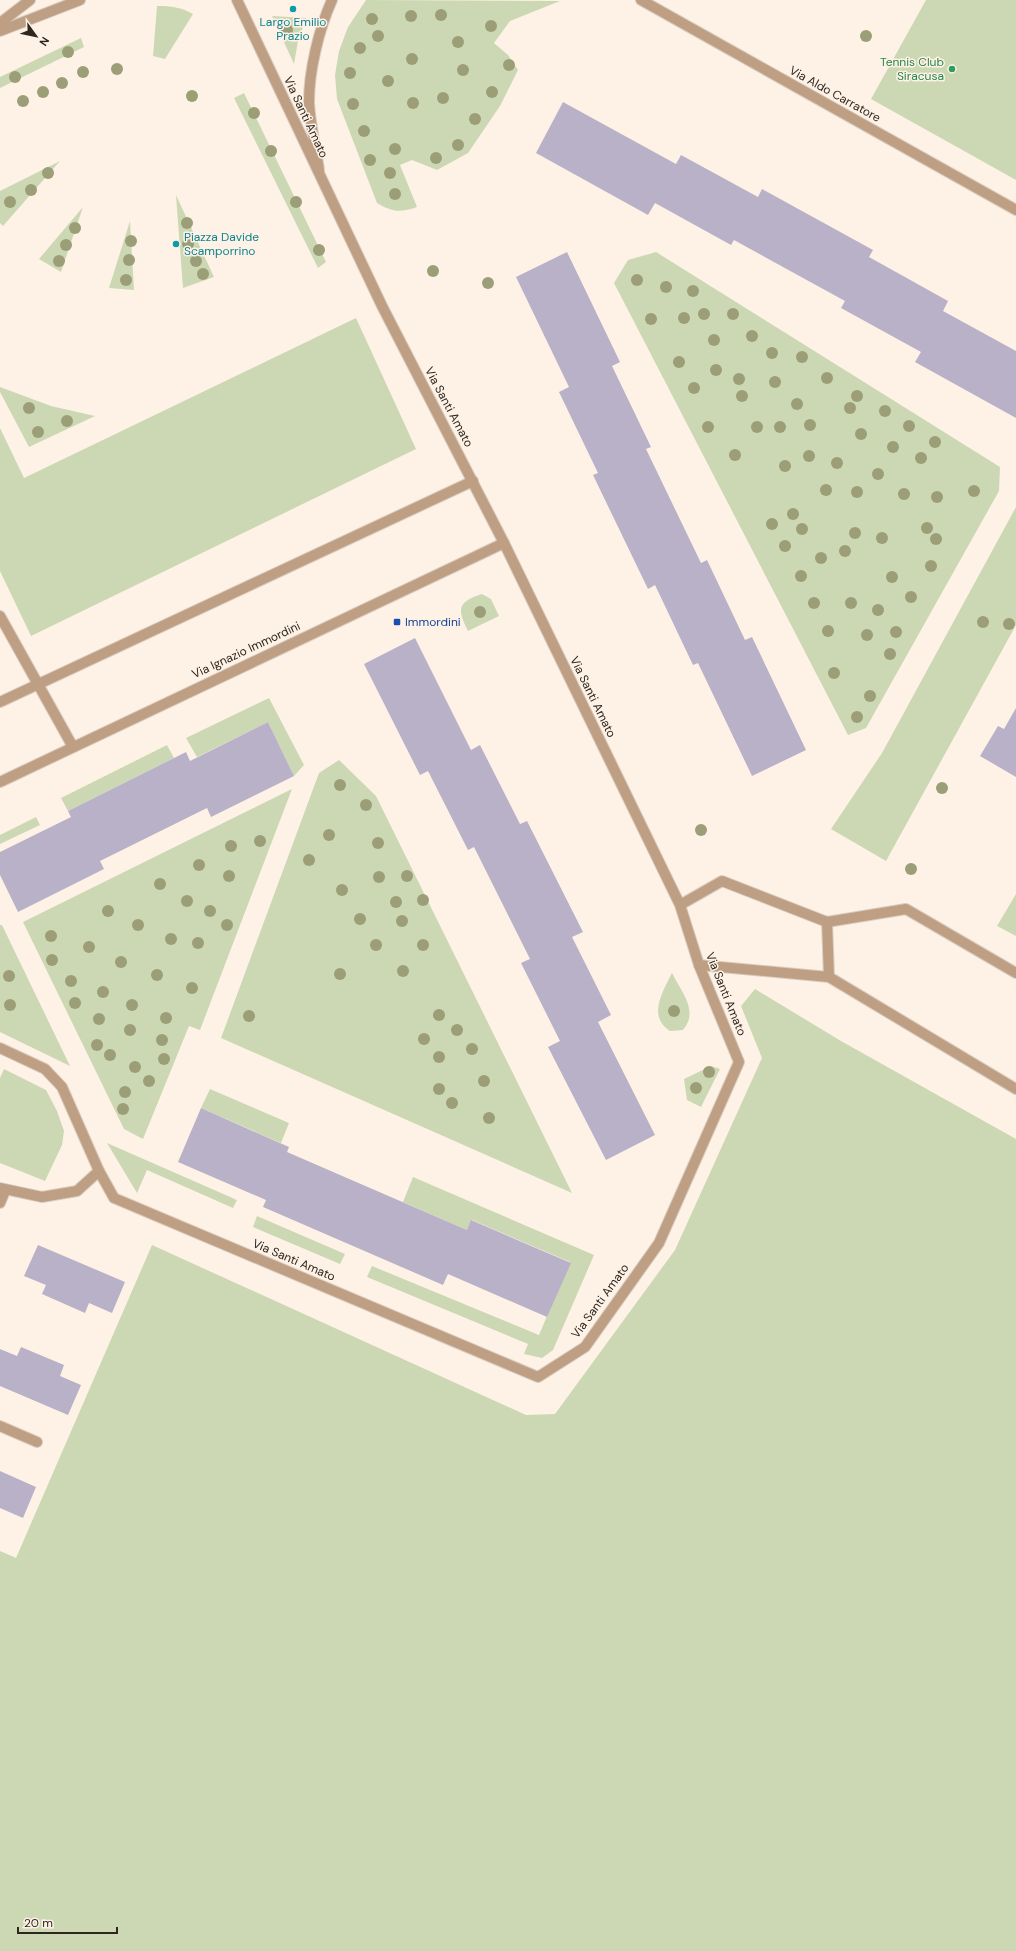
<svg xmlns="http://www.w3.org/2000/svg" width="1016" height="1951" font-family="'DM Sans',sans-serif">
<style>
.green{fill:#ccd8b3}
.building{fill:#b9b1c8}
.lines{fill:none;stroke-linecap:round;stroke-linejoin:round}
.service-casing{stroke:#d9cdc2;stroke-width:12}
.minor-casing{stroke:#d9cdc2;stroke-width:12}
.tertiary-casing{stroke:#d9cdc2;stroke-width:12}
.service{stroke:#be9f83;stroke-width:10}
.minor{stroke:#be9f83;stroke-width:10}
.tertiary{stroke:#be9f83;stroke-width:10}
.tree{fill:#9b9e77}
.culture-dot{fill:#0f9aa8;stroke:#fef2e6;stroke-width:1.5}
.leisure-dot{fill:#2e9e5b;stroke:#fef2e6;stroke-width:1.5}
.transit-dot{fill:#1a4fb4;stroke:#fef2e6;stroke-width:1.5}
.labels{text-anchor:middle;stroke-width:3;stroke-linejoin:round;paint-order:stroke}
.culture-label{font-size:12px;fill:#0d838f;stroke:#fef2e6}
.leisure-label{font-size:12px;fill:#27864d;stroke:#fef2e6;text-anchor:end}
.street-label{font-size:12px;fill:#2e2720;stroke:#fef2e6}
.transit-label{font-size:12px;fill:#164399;stroke:#fef2e6;text-anchor:start}
</style>
<rect width="100%" height="100%" fill="#fef2e6"/>
<!-- green -->
<path class="green" d="M366,0L560,1L510,21L494,43L508,55L518,70L500,106L468,153L437,170L412,160L400,165L417,207C400,213 392,212 377,203L337,99L335,75L339,51L348,27Z
M926,0H1016V180L871,99Z
M157,6C171,6 181,7 193,14L165,59L153,56Z
M272,16L306,18L298,41L294,64Z
M81,38L84,47L0,88V77Z
M244,93L326,262L318,268L234,98Z
M60,161L3,226L0,223V191Z
M176,195L214,277L183,288Z
M83,207L61,272L39,259Z
M130,221L134,290L109,288Z
M656,252L1000,467L999,491L866,728L848,735L614,283L628,260Z
M356,318L416,449L31,636L0,571V428L24,478Z
M0,387L51,406L95,416L29,447L0,392Z
M1016,507V625L886,861L831,829L882,753Z
M482,594L491,599L499,616L468,631C457,609 457,602 482,594Z
M269,698L304,765L294,776L268,722L197,757L186,738Z
M167,745L174,758L68,811L61,798Z
M339,760L376,796L572,1193L221,1038L319,773Z
M292,789L200,1030L189,1026L143,1139L124,1129L23,922Z
M36,817L40,825L0,844V835Z
M1016,894V936L997,926Z
M0,925H2L70,1066L0,1032Z
M672,973C682,993 699,1011 683,1030L670,1031C667,1029 663,1026 661,1022C652,1008 666,985 672,973Z
M755,989L841,1041L1016,1139V1951H0V1551L16,1558L152,1245L526,1415L555,1414L675,1250L762,1058L741,1006Z
M711,1066L720,1069L701,1107L687,1100L684,1079Z
M4,1069L46,1090L57,1111L64,1131L62,1145L45,1181L0,1163V1078Z
M210,1089L289,1123L281,1143L201,1108Z
M107,1143L237,1200L233,1208L147,1170L137,1193Z
M413,1177L594,1255L553,1350L542,1358L524,1354L528,1344L367,1277L372,1266L539,1335L570,1262L472,1220L467,1230L403,1202Z
M257,1216L345,1254L340,1264L253,1227Z"/>
<!-- building -->
<path class="building" d="M563,102L676,164L681,155L758,197L762,189L873,250L869,257L948,301L943,311L1016,351V418L915,362L921,352L841,308L845,301L734,240L731,245L655,203L648,215L536,153Z
M567,252L620,362L612,366L651,447L646,449L701,563L707,560L745,640L752,637L806,750L752,776L698,663L693,665L655,585L648,589L593,475L598,473L559,392L569,387L516,277Z
M415,638L471,750L480,745L520,824L527,821L583,932L572,937L611,1015L598,1022L655,1135L606,1160L548,1047L560,1041L521,963L530,959L474,847L468,850L428,771L420,775L364,664Z
M1016,708V777L980,756L998,726L1004,729Z
M268,722L294,776L211,817L207,808L100,861L104,869L18,912L0,875V852L71,817L68,811L186,752L190,761Z
M201,1108L289,1147L287,1152L467,1230L471,1220L571,1263L547,1317L448,1274L443,1285L263,1207L266,1200L178,1162Z
M38,1245L125,1282L112,1313L89,1303L85,1313L42,1294L46,1285L24,1276Z
M21,1347L64,1365L60,1376L81,1385L68,1415L0,1386V1349L17,1356Z
M0,1471L36,1487L23,1518L0,1508Z"/>
<g class="lines">
<defs>
<path id="service" d="M0,616L73,747
M0,702L473,481
M827,922L829,977
M699,965L829,977L1016,1089
M0,1188L42,1197L77,1191L99,1171
M0,1203L5,1191
M0,1426L37,1442"/>
<path id="minor" d="M641,0L1016,210
M0,23L30,0
M0,31L80,0
M680,905L722,881L827,922L906,909L1016,973
M0,1048L45,1069L62,1087L99,1171L114,1198L538,1377L585,1347L659,1243L739,1062L699,965L680,905L504,543"/>
<path id="tertiary" d="M319,170C316,148 310,124 309,102C309,70 319,29 332,0
M0,782L504,543L382,306L237,0"/>
</defs>
<!-- service casing -->
<use href="#service" class="service-casing"/>
<!-- minor casing -->
<use href="#minor" class="minor-casing"/>
<!-- tertiary casing -->
<use href="#tertiary" class="tertiary-casing"/>
<!-- service -->
<use href="#service" class="service"/>
<!-- minor -->
<use href="#minor" class="minor"/>
<!-- tertiary -->
<use href="#tertiary" class="tertiary"/>
</g>
<!-- trees -->
<g class="tree">
<circle cx="441" cy="15" r="6"/>
<circle cx="411" cy="16" r="6"/>
<circle cx="372" cy="19" r="6"/>
<circle cx="491" cy="26" r="6"/>
<circle cx="287" cy="30" r="6"/>
<circle cx="378" cy="36" r="6"/>
<circle cx="866" cy="36" r="6"/>
<circle cx="458" cy="42" r="6"/>
<circle cx="360" cy="48" r="6"/>
<circle cx="68" cy="52" r="6"/>
<circle cx="412" cy="59" r="6"/>
<circle cx="509" cy="65" r="6"/>
<circle cx="117" cy="69" r="6"/>
<circle cx="463" cy="70" r="6"/>
<circle cx="83" cy="72" r="6"/>
<circle cx="350" cy="73" r="6"/>
<circle cx="15" cy="77" r="6"/>
<circle cx="388" cy="81" r="6"/>
<circle cx="62" cy="83" r="6"/>
<circle cx="43" cy="92" r="6"/>
<circle cx="492" cy="92" r="6"/>
<circle cx="192" cy="96" r="6"/>
<circle cx="443" cy="98" r="6"/>
<circle cx="23" cy="101" r="6"/>
<circle cx="413" cy="103" r="6"/>
<circle cx="353" cy="104" r="6"/>
<circle cx="254" cy="113" r="6"/>
<circle cx="475" cy="119" r="6"/>
<circle cx="364" cy="131" r="6"/>
<circle cx="458" cy="145" r="6"/>
<circle cx="395" cy="149" r="6"/>
<circle cx="271" cy="151" r="6"/>
<circle cx="436" cy="158" r="6"/>
<circle cx="370" cy="160" r="6"/>
<circle cx="48" cy="173" r="6"/>
<circle cx="390" cy="173" r="6"/>
<circle cx="31" cy="190" r="6"/>
<circle cx="395" cy="194" r="6"/>
<circle cx="10" cy="202" r="6"/>
<circle cx="296" cy="202" r="6"/>
<circle cx="187" cy="223" r="6"/>
<circle cx="75" cy="228" r="6"/>
<circle cx="131" cy="241" r="6"/>
<circle cx="188" cy="244" r="6"/>
<circle cx="66" cy="245" r="6"/>
<circle cx="319" cy="250" r="6"/>
<circle cx="129" cy="260" r="6"/>
<circle cx="59" cy="261" r="6"/>
<circle cx="196" cy="261" r="6"/>
<circle cx="433" cy="271" r="6"/>
<circle cx="203" cy="274" r="6"/>
<circle cx="126" cy="280" r="6"/>
<circle cx="637" cy="280" r="6"/>
<circle cx="488" cy="283" r="6"/>
<circle cx="666" cy="287" r="6"/>
<circle cx="693" cy="291" r="6"/>
<circle cx="704" cy="314" r="6"/>
<circle cx="733" cy="314" r="6"/>
<circle cx="684" cy="318" r="6"/>
<circle cx="651" cy="319" r="6"/>
<circle cx="752" cy="336" r="6"/>
<circle cx="714" cy="340" r="6"/>
<circle cx="772" cy="353" r="6"/>
<circle cx="802" cy="357" r="6"/>
<circle cx="679" cy="362" r="6"/>
<circle cx="716" cy="370" r="6"/>
<circle cx="827" cy="378" r="6"/>
<circle cx="739" cy="379" r="6"/>
<circle cx="775" cy="382" r="6"/>
<circle cx="694" cy="388" r="6"/>
<circle cx="742" cy="396" r="6"/>
<circle cx="857" cy="396" r="6"/>
<circle cx="797" cy="404" r="6"/>
<circle cx="29" cy="408" r="6"/>
<circle cx="850" cy="408" r="6"/>
<circle cx="885" cy="411" r="6"/>
<circle cx="67" cy="421" r="6"/>
<circle cx="810" cy="425" r="6"/>
<circle cx="909" cy="426" r="6"/>
<circle cx="708" cy="427" r="6"/>
<circle cx="757" cy="427" r="6"/>
<circle cx="780" cy="427" r="6"/>
<circle cx="38" cy="432" r="6"/>
<circle cx="861" cy="434" r="6"/>
<circle cx="935" cy="442" r="6"/>
<circle cx="893" cy="447" r="6"/>
<circle cx="735" cy="455" r="6"/>
<circle cx="809" cy="456" r="6"/>
<circle cx="921" cy="458" r="6"/>
<circle cx="837" cy="463" r="6"/>
<circle cx="785" cy="466" r="6"/>
<circle cx="878" cy="474" r="6"/>
<circle cx="826" cy="490" r="6"/>
<circle cx="974" cy="491" r="6"/>
<circle cx="857" cy="492" r="6"/>
<circle cx="904" cy="494" r="6"/>
<circle cx="937" cy="497" r="6"/>
<circle cx="793" cy="514" r="6"/>
<circle cx="772" cy="524" r="6"/>
<circle cx="927" cy="528" r="6"/>
<circle cx="802" cy="529" r="6"/>
<circle cx="855" cy="533" r="6"/>
<circle cx="882" cy="538" r="6"/>
<circle cx="936" cy="539" r="6"/>
<circle cx="785" cy="546" r="6"/>
<circle cx="845" cy="551" r="6"/>
<circle cx="821" cy="558" r="6"/>
<circle cx="931" cy="566" r="6"/>
<circle cx="801" cy="576" r="6"/>
<circle cx="892" cy="577" r="6"/>
<circle cx="911" cy="597" r="6"/>
<circle cx="814" cy="603" r="6"/>
<circle cx="851" cy="603" r="6"/>
<circle cx="878" cy="610" r="6"/>
<circle cx="480" cy="612" r="6"/>
<circle cx="983" cy="622" r="6"/>
<circle cx="1009" cy="624" r="6"/>
<circle cx="828" cy="631" r="6"/>
<circle cx="896" cy="632" r="6"/>
<circle cx="867" cy="635" r="6"/>
<circle cx="890" cy="654" r="6"/>
<circle cx="834" cy="673" r="6"/>
<circle cx="870" cy="696" r="6"/>
<circle cx="857" cy="717" r="6"/>
<circle cx="340" cy="785" r="6"/>
<circle cx="942" cy="788" r="6"/>
<circle cx="366" cy="805" r="6"/>
<circle cx="701" cy="830" r="6"/>
<circle cx="329" cy="835" r="6"/>
<circle cx="260" cy="841" r="6"/>
<circle cx="378" cy="843" r="6"/>
<circle cx="231" cy="846" r="6"/>
<circle cx="309" cy="860" r="6"/>
<circle cx="199" cy="865" r="6"/>
<circle cx="911" cy="869" r="6"/>
<circle cx="229" cy="876" r="6"/>
<circle cx="407" cy="876" r="6"/>
<circle cx="379" cy="877" r="6"/>
<circle cx="160" cy="884" r="6"/>
<circle cx="342" cy="890" r="6"/>
<circle cx="423" cy="900" r="6"/>
<circle cx="187" cy="901" r="6"/>
<circle cx="396" cy="902" r="6"/>
<circle cx="108" cy="911" r="6"/>
<circle cx="210" cy="911" r="6"/>
<circle cx="360" cy="919" r="6"/>
<circle cx="402" cy="921" r="6"/>
<circle cx="138" cy="925" r="6"/>
<circle cx="227" cy="925" r="6"/>
<circle cx="51" cy="936" r="6"/>
<circle cx="171" cy="939" r="6"/>
<circle cx="198" cy="943" r="6"/>
<circle cx="376" cy="945" r="6"/>
<circle cx="423" cy="945" r="6"/>
<circle cx="89" cy="947" r="6"/>
<circle cx="52" cy="960" r="6"/>
<circle cx="121" cy="962" r="6"/>
<circle cx="403" cy="971" r="6"/>
<circle cx="340" cy="974" r="6"/>
<circle cx="157" cy="975" r="6"/>
<circle cx="9" cy="976" r="6"/>
<circle cx="71" cy="981" r="6"/>
<circle cx="192" cy="988" r="6"/>
<circle cx="103" cy="992" r="6"/>
<circle cx="75" cy="1003" r="6"/>
<circle cx="10" cy="1005" r="6"/>
<circle cx="132" cy="1005" r="6"/>
<circle cx="674" cy="1011" r="6"/>
<circle cx="439" cy="1015" r="6"/>
<circle cx="249" cy="1016" r="6"/>
<circle cx="166" cy="1018" r="6"/>
<circle cx="99" cy="1019" r="6"/>
<circle cx="130" cy="1030" r="6"/>
<circle cx="457" cy="1030" r="6"/>
<circle cx="424" cy="1039" r="6"/>
<circle cx="162" cy="1040" r="6"/>
<circle cx="97" cy="1045" r="6"/>
<circle cx="472" cy="1049" r="6"/>
<circle cx="110" cy="1055" r="6"/>
<circle cx="439" cy="1057" r="6"/>
<circle cx="164" cy="1059" r="6"/>
<circle cx="135" cy="1067" r="6"/>
<circle cx="709" cy="1072" r="6"/>
<circle cx="149" cy="1081" r="6"/>
<circle cx="484" cy="1081" r="6"/>
<circle cx="696" cy="1088" r="6"/>
<circle cx="439" cy="1089" r="6"/>
<circle cx="125" cy="1092" r="6"/>
<circle cx="452" cy="1103" r="6"/>
<circle cx="123" cy="1109" r="6"/>
<circle cx="489" cy="1118" r="6"/>
</g>
<!-- markers -->
<g class="culture-dot">
<circle cx="293" cy="9" r="4"/>
<circle cx="176" cy="244" r="4"/>
</g>
<circle class="leisure-dot" cx="952" cy="69" r="4"/>
<rect class="transit-dot" x="393" y="618" width="8" height="8" rx="2"/>
<g class="labels">
<!-- culture labels -->
<g class="culture-label">
<text x="293" y="26">Largo Emilio<tspan x="293" dy="14">Prazio</tspan></text>
<text x="184" y="241" text-anchor="start">Piazza Davide<tspan x="184" dy="14">Scamporrino</tspan></text>
</g>
<!-- leisure labels -->
<g class="leisure-label">
<text x="944" y="66">Tennis Club<tspan x="944" dy="14">Siracusa</tspan></text>
</g>
<!-- street labels -->
<g class="street-label">
<text transform="translate(835 94) rotate(29)" y="4">Via Aldo Carratore</text>
<text transform="translate(306 117) rotate(65)" y="4">Via Santi Amato</text>
<text transform="translate(449 407) rotate(62)" y="4">Via Santi Amato</text>
<text transform="translate(246 650) rotate(-25)" y="4">Via Ignazio Immordini</text>
<text transform="translate(593 697) rotate(64)" y="4">Via Santi Amato</text>
<text transform="translate(726 994) rotate(68)" y="4">Via Santi Amato</text>
<text transform="translate(294 1260) rotate(23)" y="4">Via Santi Amato</text>
<text transform="translate(600 1301) rotate(-54)" y="4">Via Santi Amato</text>
</g>
<!-- transit labels -->
<g class="transit-label">
<text x="405" y="626">Immordini</text>
</g>
</g>
<!-- north arrow -->
<g transform="translate(36 36) rotate(123)" stroke="#fef2e6" stroke-width="3" paint-order="stroke">
<path d="M0-3L7 15L0 10L-7 15Z" fill="#2e2720"/>
<text y="-6" font-size="11" font-weight="bold" text-anchor="middle" fill="#2e2720">N</text>
</g>
<!-- scale -->
<path d="M18 1927v6h99v-6" fill="none" stroke="#2e2720" stroke-width="2"/>
<text x="24" y="1927" font-size="12" fill="#2e2720" stroke="#fef2e6" stroke-width="3" paint-order="stroke">20 m</text>
</svg>
